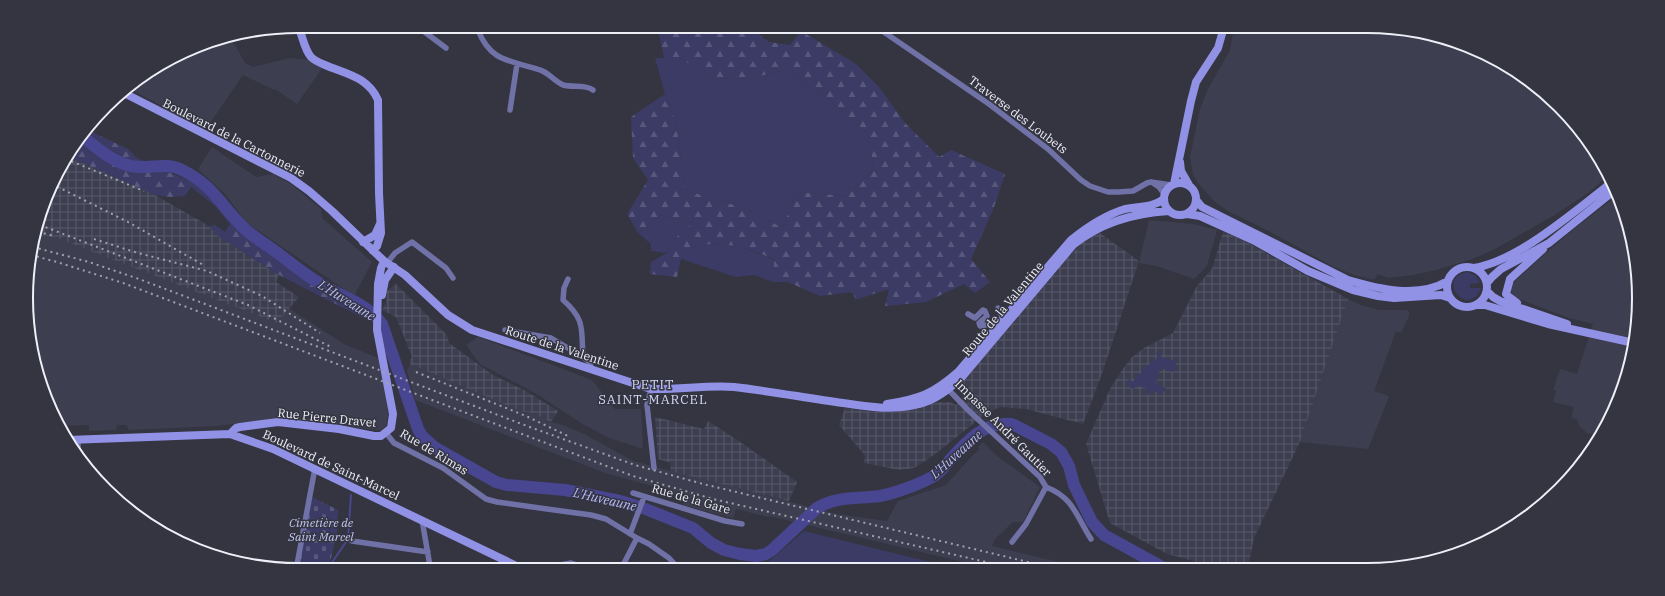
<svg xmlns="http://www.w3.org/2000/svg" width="1665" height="596" font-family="'IBM Plex Serif',serif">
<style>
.built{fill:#3d3e50}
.industrial{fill:url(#industrial-grid)}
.green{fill:#3b3b66}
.forest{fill:url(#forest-firs)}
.cemetery{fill:url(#cemetery-stones)}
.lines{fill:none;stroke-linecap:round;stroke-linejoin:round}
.stream{stroke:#494691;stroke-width:2}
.river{stroke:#494691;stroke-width:12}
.street{stroke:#7072a7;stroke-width:5.5}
.secondary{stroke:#9192e6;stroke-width:8}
.rail{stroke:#a0a1aa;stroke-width:2;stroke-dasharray:2 4;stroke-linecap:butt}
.labels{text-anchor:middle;stroke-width:3;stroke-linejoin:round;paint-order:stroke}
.street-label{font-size:12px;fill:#eeeff7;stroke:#343541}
.park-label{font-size:12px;font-style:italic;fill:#c3c5f0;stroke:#343541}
.water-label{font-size:13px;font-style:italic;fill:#b8bbfb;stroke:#343541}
.neighbourhood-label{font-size:13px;letter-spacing:1px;fill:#d7d9f7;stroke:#343541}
.rim{fill:none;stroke:#eeeff7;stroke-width:2}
</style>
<defs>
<pattern id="industrial-grid" width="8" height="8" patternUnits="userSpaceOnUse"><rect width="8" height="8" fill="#3d3e50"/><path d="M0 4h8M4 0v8" fill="none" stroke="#595a6a"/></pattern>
<pattern id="forest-firs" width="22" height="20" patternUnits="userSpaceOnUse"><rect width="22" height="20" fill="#3b3b66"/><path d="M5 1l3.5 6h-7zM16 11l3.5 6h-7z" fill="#58587d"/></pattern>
<pattern id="cemetery-stones" width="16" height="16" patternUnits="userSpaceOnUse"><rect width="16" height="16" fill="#3b3b66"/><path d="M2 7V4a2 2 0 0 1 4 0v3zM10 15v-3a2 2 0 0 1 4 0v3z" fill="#58587d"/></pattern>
</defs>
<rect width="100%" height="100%" fill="#343541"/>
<!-- built -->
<path class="built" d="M1367,26L1437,35L1487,54L1532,82L1571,118L1602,162L1608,175L1591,191L1553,216L1495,249L1472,259L1436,270L1413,275L1388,278L1378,274L1374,280L1354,275L1334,267L1267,230L1228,211L1214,201L1198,183L1193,175L1190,157L1200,109L1208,89L1230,50L1234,27Z
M230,36L245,63L253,67L290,58L310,60L323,67L297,104L275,89L274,90L243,75L206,129L128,88L194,47Z
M212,147L256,177L273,174L291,184L321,209L322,218L372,262L354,296L247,223L225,194L198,169Z
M67,156L155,195L152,220L344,344L378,358L386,395L388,415L386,425L381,430H377L278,418L217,426L129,430L126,425H117L116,430L89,431V425L62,426L35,368L27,316L28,263L54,177Z
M1618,195L1624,210L1637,262L1638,316L1630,368L1601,436L1587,433L1580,427L1577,420L1571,417L1574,407L1553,402L1556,391L1553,390L1560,369L1577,374L1593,324L1569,318L1517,298L1513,295L1511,289L1513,283L1546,253L1574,229Z
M1149,220L1193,224L1217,230L1207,266L1194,279L1157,266L1139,263Z
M1348,299L1358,304L1379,310H1407L1409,313V316L1401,333L1396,331L1374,391L1387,395L1389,397L1368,449L1300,442Z
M478,337L592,380L615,409H641L643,449L609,438L581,423L535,393L480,364L466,345Z
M410,364L520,411L533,413L551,422L563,425L586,435L633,461L837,514L887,521L898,501L946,485L971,457L980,449L978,447L983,442L997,456L1040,487L1023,522H1013L995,539L992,546L1084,568L993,569L769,516L768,517L736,509L733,518L683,505L684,497L658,490L659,488L605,473L415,400L407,371Z"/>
<!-- industrial -->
<path class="industrial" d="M67,156L155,195L209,226L218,236L279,275L276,282L299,297L277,323L60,239L37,234L54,177Z
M1097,231L1139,261L1103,371L1083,424L1026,409L1000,407L988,412L934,455L914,468L899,470L864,463L865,457L863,453L839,425L845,408L873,412H896L925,406L936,402H950L956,405L964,397L962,383L1058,267L1081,244Z
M1223,232L1243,240L1348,299L1300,442L1254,538L1248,568H1220L1167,554L1110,523L1086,444L1110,389L1122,370L1132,357L1144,348L1173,333L1197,286L1212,269Z
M396,284L447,335L449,343L493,375L526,391L558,411L551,422L533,413L520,411L410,364V359L412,357L396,317L382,310L386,302L387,291Z
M655,417L704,429L708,421L739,441L797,482L789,501L670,471L671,463L658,459Z"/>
<!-- green -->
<path class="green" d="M655,58H680L706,75L738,81L785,70L826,97L868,134L874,170L846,196L796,192L783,228L744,208L685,190L676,122L665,94Z
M660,215L693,223L673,240L667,253L651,251V244L638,233Z
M710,244L740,246L774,260V276L789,282H773L754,275L736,277L681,259L690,248Z
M1468,272L1476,276L1480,283L1470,284V288H1481C1468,321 1434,276 1468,272Z
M1158,352H1161V357L1177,361L1174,372L1160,368L1156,384L1166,388L1162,394L1150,390L1149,395L1145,394L1147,389L1136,385L1134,389L1129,387L1127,381L1129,379L1133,382L1145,367L1158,358L1156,353Z
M804,531L959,569H760Z"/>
<!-- forest -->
<path class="forest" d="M658,29H752L769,42L790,45L801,31L856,64L879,87L905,123L939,157L951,150L1005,174L993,210L971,259L990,282L975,293L964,284L926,302L885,306L889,289L855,300L853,292L820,296L774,276V259L740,246L710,244L690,248L681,259L677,277L650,274L651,262L667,253L673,240L693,223L660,215L638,233L627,214L648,180L633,158L631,117L665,94L676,122L685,190L744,208L783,228L796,192L846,196L874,170L868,134L826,97L785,70L738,81L706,75L680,58H664Z
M89,125L94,133L128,149L137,158L161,169L190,181L217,199L234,221L326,280L372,307L371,322L279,275L218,236L209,226L215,225L225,232L230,224L215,206L191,187L185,196L170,197L155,195L67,156L82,132Z"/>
<!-- cemetery -->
<path class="cemetery" d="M312,497L338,510L337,534L328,570H298Z"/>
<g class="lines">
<!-- stream -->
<path class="stream" d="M331,570L333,561L348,539L351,495"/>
<!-- river -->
<path class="river" d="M81,135C98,149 117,167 141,167C156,167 168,163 182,170C215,186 222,208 246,230C255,238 266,244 275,251C290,262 304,274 319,283C341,297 367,303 382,324L418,429L422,436L434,447L448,455L496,482L507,485L565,490L620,501L643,508L693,528L711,543L724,550L740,554L756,556L766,554L772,550L817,508C837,496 858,499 880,496C896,493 920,484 934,476C940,473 944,466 949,461C966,442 984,421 1012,424L1051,444L1061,452L1069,466L1074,485L1092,522L1104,535L1164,568"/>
<!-- street -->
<path class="street" d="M878,28L989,104L1048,149L1081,180L1090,186L1108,192H1118L1133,191L1147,183L1151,182L1171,185
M422,30L446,48
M478,30C491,63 511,60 540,70C548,72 554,81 563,85C573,88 585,84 593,90
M510,110L517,64
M1153,183L1159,187L1164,194
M387,263L395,253L412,242L446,268L453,278
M568,279L564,288L563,300C586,320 581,330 583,357
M968,314L975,318L983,310L985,311L987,316L979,323L980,326C985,327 995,320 1003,319L998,308
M505,330L551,338L583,357L589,362L593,371
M946,387L968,410L1040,477L1046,487
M651,389L647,405L654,468
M386,433L394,443L443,468L486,499L497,502L547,509L591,515L606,519L637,538L649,544L669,558L679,569
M78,439V457
M1046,487C1074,498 1076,516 1091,539
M633,493L725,521L742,524
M422,520L430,566
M630,534L644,497
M352,541L428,552
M1012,542L1026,524L1046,487
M538,569L571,563L590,569
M621,569L637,538
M296,570L315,468"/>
<!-- secondary -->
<path class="secondary" d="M300,31C303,39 305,50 311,57C315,61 320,63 325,65C346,74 368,77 378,100L379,193L381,233L377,246L373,251
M122,92L291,178L309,191L332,211L384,261L405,275L448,315L472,330L651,389C679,390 706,385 734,387C770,391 806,398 843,403C869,407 893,411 919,404C936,400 949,389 962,377L1073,245C1100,223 1135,213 1169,211
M1180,162L1181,171L1189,185
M1164 199a16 16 0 1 1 32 0a16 16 0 1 1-32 0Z
M1174,184L1191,101L1196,82L1218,48L1224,27
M1197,201L1202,207L1348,280C1379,289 1418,299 1448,281
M1187,214L1200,216L1253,240L1308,271L1353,290L1378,296L1394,298L1441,295L1450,298
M363,242L375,235L380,224
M1447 287a20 20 0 1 1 40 0a20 20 0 1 1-40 0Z
M1474,268C1517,261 1570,215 1605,188L1611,181
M1487,283L1492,277L1501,269L1549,243L1615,190
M1487,291L1493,297L1500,301L1567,324
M382,295L385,280L394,267
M1517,303L1509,297L1506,294L1510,279L1543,249
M1478,305H1485L1548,324L1634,343
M887,404C919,399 933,394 958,372L1071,240C1087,227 1105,215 1125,209C1139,206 1152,208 1164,199
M230,434L236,428L240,427L278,422L339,429L374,436H381L391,428L393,414L377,330L378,284L381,268L384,261
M68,440L230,434L273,449L525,570"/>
<!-- rail -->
<path class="rail" d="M66,159L144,191
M52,184L128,222L205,266
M40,225L248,305L331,347
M38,232L55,236
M94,239L138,253L207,271L262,296L320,333
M33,247L89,262L139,279L527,426L635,465L703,484L1053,568
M31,255L57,262L123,283L633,476L713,499L1012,568
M416,372L526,416L570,437"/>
</g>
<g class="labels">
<!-- street labels -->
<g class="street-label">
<text transform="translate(1018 115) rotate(37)" y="4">Traverse des Loubets</text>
<text transform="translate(234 138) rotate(27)" y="4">Boulevard de la Cartonnerie</text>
<text transform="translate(1003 309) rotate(-50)" y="4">Route de la Valentine</text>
<text transform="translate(562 348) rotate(18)" y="4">Route de la Valentine</text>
<text transform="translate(327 418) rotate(6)" y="4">Rue Pierre Dravet</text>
<text transform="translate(1003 428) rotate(45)" y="4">Impasse André Gautier</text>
<text transform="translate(434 452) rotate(31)" y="4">Rue de Rimas</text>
<text transform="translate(331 465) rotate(25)" y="4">Boulevard de Saint-Marcel</text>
<text transform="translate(691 499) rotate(16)" y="4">Rue de la Gare</text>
</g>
<!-- park labels -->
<g class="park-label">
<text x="321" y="527">Cimetière de<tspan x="321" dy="14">Saint Marcel</tspan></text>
</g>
<!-- water labels -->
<g class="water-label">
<text transform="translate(347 300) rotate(32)" y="5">L'Huveaune</text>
<text transform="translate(956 454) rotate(-42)" y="5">L'Huveaune</text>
<text transform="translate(605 499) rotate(13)" y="5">L'Huveaune</text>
</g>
<!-- neighbourhood labels -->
<g class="neighbourhood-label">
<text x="653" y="389">PETIT<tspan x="653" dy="15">SAINT-MARCEL</tspan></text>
</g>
</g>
<!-- crop -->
<path d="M0 0H1665V596H0ZM298 33H1367A265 265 0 0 1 1632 298V298A265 265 0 0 1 1367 563H298A265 265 0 0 1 33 298V298A265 265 0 0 1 298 33Z" fill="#343541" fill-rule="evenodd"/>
<path class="rim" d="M298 33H1367A265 265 0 0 1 1632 298V298A265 265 0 0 1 1367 563H298A265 265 0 0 1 33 298V298A265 265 0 0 1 298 33Z"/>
</svg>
